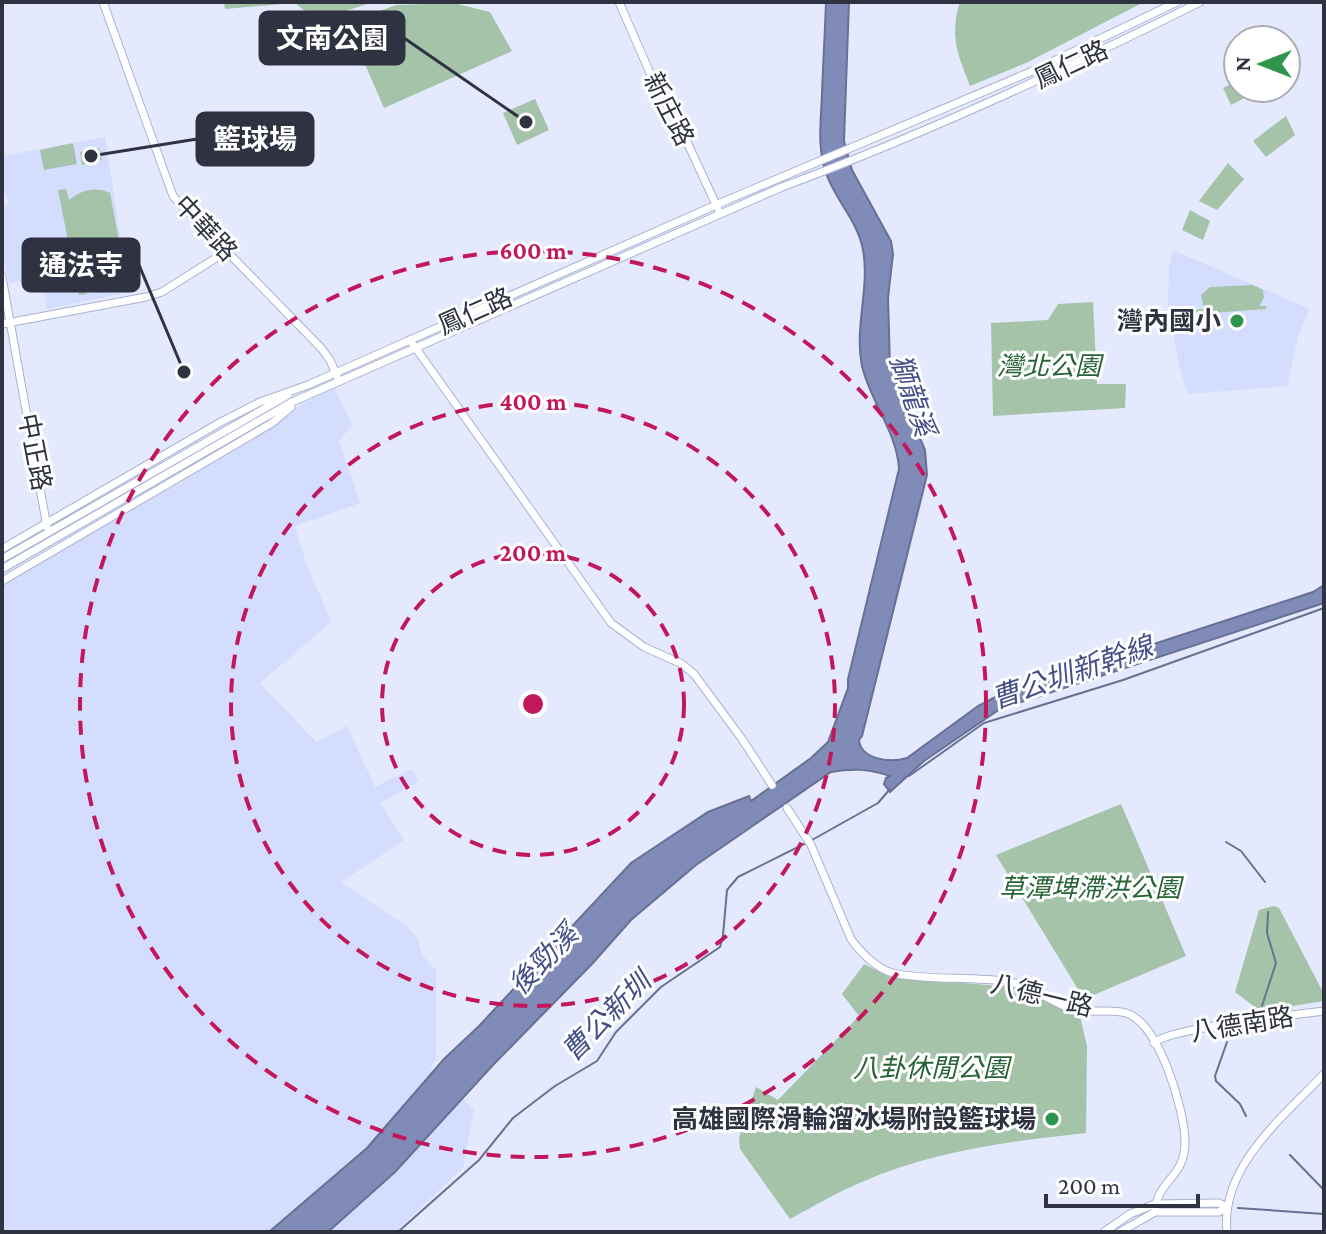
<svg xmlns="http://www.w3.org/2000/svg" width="1326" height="1234" font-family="'Crimson Pro','Noto Sans TC',serif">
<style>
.built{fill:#d4ddfe}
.green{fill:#a4c3a8}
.water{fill:#818bb7;stroke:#687093;stroke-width:2}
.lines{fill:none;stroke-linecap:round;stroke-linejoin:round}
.stream{stroke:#687093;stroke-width:2}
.tertiary-casing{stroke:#aab2d3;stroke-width:9}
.secondary-casing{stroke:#aab2d3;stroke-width:9}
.tertiary{stroke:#fff;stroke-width:7}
.secondary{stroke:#fff;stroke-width:7}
.ring{fill:none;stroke:#c2185b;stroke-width:4;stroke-dasharray:14 10}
.poi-dot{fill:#2e954c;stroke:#fff;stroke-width:3}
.labels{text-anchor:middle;stroke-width:6;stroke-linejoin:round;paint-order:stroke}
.street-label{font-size:26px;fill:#2f3240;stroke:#fff}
.poi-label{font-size:26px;font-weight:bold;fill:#2f3240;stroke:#fff;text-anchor:end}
.park-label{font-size:26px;font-style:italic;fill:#276336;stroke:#fff}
.water-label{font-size:28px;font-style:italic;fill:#444f89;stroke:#fff}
.centre{fill:#c2185b;stroke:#fff;stroke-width:4}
.ring-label{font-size:24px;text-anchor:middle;font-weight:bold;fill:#c2185b;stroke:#fff;stroke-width:6;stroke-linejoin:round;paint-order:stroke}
.leader{fill:none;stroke:#2f3240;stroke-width:3}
.callout-dot{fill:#2f3240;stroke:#fff;stroke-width:3}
.callout{fill:#2f3240;stroke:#2f3240;stroke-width:3}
.callout-label{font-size:28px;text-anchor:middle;font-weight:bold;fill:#fff}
</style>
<rect width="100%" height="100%" fill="#e4e9fe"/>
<!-- built -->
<path class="built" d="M105,137L129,292L47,309L42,278L9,283L2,252V207L9,204L5,193H2V156Z
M1173,250L1310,309L1299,333L1287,386L1188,394L1179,365L1168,305L1169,266Z
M334,387L352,425L339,441L360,503L295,526L305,560L331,622L260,683L316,742L347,726L375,787L412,769L419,782L380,803L404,840L341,882L407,926L417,937L422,955L436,970V1058L431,1068L474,1110L463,1168L395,1232H2V583L281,415Z"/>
<!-- green -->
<path class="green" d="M224,2H374L316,20L295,3L225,9Z
M960,2H1144L1028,62L970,86C958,55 949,36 960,2Z
M453,3L490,12L512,51L384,108L347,23L396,5Z
M1238,76V88H1257L1258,91L1231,105L1223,88L1237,81L1235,77Z
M535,99L549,130L517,145L503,113Z
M1286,116L1295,135L1266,157L1253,141Z
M73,143L77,164L44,170L40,150Z
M99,148L102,160L82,165L80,152Z
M1228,163L1244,179L1217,210L1199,201Z
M66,189L69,200C81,190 96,186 110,193L126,277C118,293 101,296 86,289L87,294L79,295L58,190Z
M1190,210L1210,221L1203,240L1182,230Z
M1253,285L1263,290L1264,298L1259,306H1266V309L1183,315V311L1204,309L1201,295L1210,287Z
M1093,302L1097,384H1126L1125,408L993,416L991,323L1048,320L1058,304Z
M1121,804L1186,956L1084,999L996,855Z
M1274,906L1279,908L1324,994V1001L1260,1011L1235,992L1259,910Z
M864,964L890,977L1012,987L1059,1007L1079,1012L1087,1046L1086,1133C1011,1141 932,1151 862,1182C837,1192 814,1206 790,1219L740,1149L739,1138L756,1087L778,1100L859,1016L842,994Z"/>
<!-- water -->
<path class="water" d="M826,2H849L844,141L852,170L891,241L893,254L888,298L890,366L925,450L927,475L862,736L859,740C861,760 891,763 907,758L978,706L1001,694L1313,592L1324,585V603L1000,709L924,761L890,792L884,784L886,778L890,776C869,769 853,768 831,772L696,865L631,920L592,964L493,1065L395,1172L328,1232H269L367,1148L444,1059L479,1026L631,863L708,812L749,796L751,801L811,758L828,742L848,688V679L899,469C897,432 870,401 862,366C854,328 870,288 863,250C858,221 835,200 826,173C817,147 821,121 822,94C823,63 825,33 826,2Z"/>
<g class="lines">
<!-- stream -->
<path class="stream" d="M909,776L984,723L1123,680L1324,608
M812,840L878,803L890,789
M1226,842L1241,851L1265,882
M1262,1006L1276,963L1267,933L1268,912
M1227,1042L1215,1076L1216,1081L1240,1104L1246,1116
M1290,1155L1323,1189L1324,1194
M1238,1208L1324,1214
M398,1232L479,1160L513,1118L555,1086L597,1061L616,1032L661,987L720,947L723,935L727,890L738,877L806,843"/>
<defs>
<path id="tertiary" d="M103,2L173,196L322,349L330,360L339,381
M619,2L657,89L676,118L718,209
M2,277L47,527
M2,324L146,297L162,292L227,251
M410,340L611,623L644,647L682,664L694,674L742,739L772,785
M787,808L811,845L851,939C860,952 877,969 893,973C927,981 973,976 1009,982C1035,986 1056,1008 1083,1011C1097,1012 1112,1009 1126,1013C1159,1022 1185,1111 1185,1142C1185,1179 1157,1179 1155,1212
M1154,1043C1167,1028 1296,1015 1324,1011
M1104,1232L1130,1214L1155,1204L1219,1203L1226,1207
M1120,1232L1155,1212H1219L1226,1207
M1227,1232C1220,1167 1283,1117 1324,1074"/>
<path id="secondary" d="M2,549L219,423L260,402L308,385L725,201L1035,70L1177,2
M2,559L288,395
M2,569L290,403L782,187C925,134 1064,70 1200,2
M2,581L272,423L291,407"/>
</defs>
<!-- tertiary casing -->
<use href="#tertiary" class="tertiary-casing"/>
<!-- secondary casing -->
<use href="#secondary" class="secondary-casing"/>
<!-- tertiary -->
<use href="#tertiary" class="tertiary"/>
<!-- secondary -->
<use href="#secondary" class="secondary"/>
</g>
<!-- distance rings -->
<g class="ring">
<circle cx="533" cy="704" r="151"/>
<circle cx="533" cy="704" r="302"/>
<circle cx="533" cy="704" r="453"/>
</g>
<!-- markers -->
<g class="poi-dot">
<circle cx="1237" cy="321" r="8"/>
<circle cx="1052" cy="1119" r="8"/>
</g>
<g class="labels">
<!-- street labels -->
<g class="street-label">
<text transform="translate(1071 64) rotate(-25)" y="9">鳳仁路</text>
<text transform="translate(669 109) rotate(63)" y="9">新庄路</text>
<text transform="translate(206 228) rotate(47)" y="9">中華路</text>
<text transform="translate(475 311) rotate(-24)" y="9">鳳仁路</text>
<text transform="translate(35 452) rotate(79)" y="9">中正路</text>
<text transform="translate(1042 995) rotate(14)" y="9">八德一路</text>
<text transform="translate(1242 1024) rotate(-9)" y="9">八德南路</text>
</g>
<!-- poi labels -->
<g class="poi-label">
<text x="1221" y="330">灣內國小</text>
<text x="1036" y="1128">高雄國際滑輪溜冰場附設籃球場</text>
</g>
<!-- park labels -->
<g class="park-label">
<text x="1049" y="375">灣北公園</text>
<text x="1090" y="897">草潭埤滯洪公園</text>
<text x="931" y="1077">八卦休閒公園</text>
</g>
<!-- water labels -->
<g class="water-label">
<text transform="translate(913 395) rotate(71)" y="10">獅龍溪</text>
<text transform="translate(1072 672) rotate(-19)" y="10">曹公圳新幹線</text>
<text transform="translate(543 959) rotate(-46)" y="10">後勁溪</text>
<text transform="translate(606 1016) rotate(-45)" y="10">曹公新圳</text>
</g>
</g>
<circle cx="533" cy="704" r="12" class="centre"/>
<g class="ring-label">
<text x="533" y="259">600 m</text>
<text x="533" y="410">400 m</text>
<text x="533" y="561">200 m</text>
</g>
<!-- callouts -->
<path class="leader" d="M526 122L404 38M91 156L197 139M184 372L139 265"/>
<g class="callout-dot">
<circle cx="526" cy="122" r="8"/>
<circle cx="91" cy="156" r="8"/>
<circle cx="184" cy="372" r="8"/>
</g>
<g class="callout">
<rect x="260" y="12" width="144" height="52" rx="8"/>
<rect x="197" y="113" width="116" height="52" rx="8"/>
<rect x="23" y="239" width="116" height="52" rx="8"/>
</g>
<g class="callout-label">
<text x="332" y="48">文南公園</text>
<text x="255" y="149">籃球場</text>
<text x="81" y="275">通法寺</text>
</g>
<!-- border -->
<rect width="1326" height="1234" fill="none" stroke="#2f3240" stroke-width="8"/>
<!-- north arrow -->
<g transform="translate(1262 64) rotate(270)"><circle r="38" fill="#ffffff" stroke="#acadb3" stroke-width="2"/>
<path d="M0-6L14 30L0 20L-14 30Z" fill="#2e954c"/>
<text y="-12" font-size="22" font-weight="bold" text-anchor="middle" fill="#2f3240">N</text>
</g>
<!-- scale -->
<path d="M1046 1194v12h152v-12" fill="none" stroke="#2f3240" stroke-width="4"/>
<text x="1058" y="1194" font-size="24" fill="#2f3240" stroke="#ffffff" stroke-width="6" paint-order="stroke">200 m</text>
</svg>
